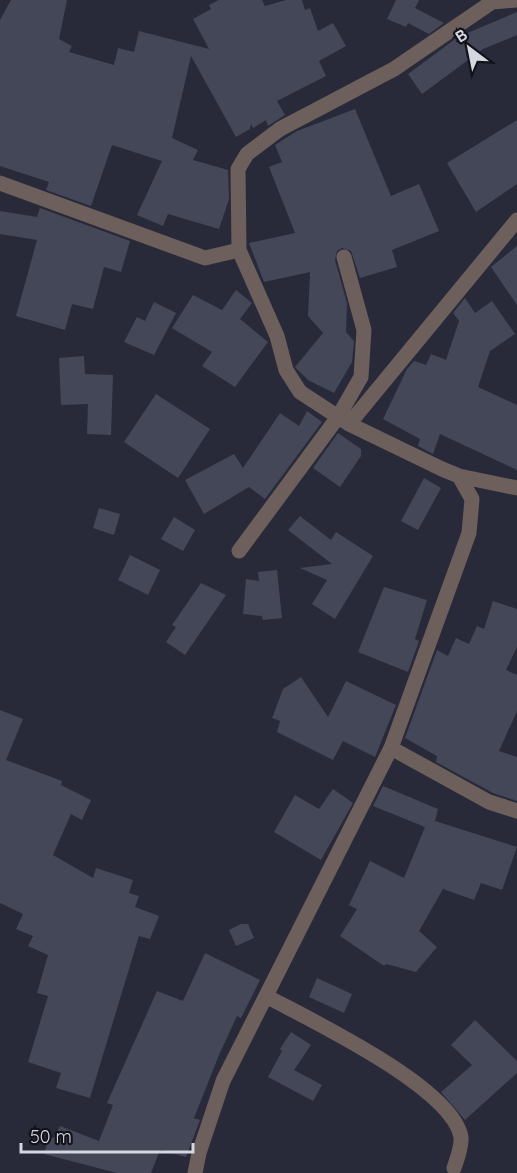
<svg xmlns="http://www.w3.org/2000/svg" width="517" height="1173" font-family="Quicksand,sans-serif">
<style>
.building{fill:#444758}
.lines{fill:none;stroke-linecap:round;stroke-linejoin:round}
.street{stroke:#6d5f5b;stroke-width:15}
</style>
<rect width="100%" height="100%" fill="#282a3a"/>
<!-- building -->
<path class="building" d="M11,0H67L59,39L72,46L69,52L114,65L118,48L134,52L139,31L209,49L193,19L211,9L209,5L219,0H262L265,6L286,0H302L305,10L310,8L318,31L333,23L346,46L319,61L326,76L277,101L285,115L268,126L266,120L253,128L251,124L250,129L236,137L191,56L172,138L198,150L193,160L228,170L229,199L219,229L168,214L163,226L137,215L162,161L112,145L91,206L46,190L49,182L0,166V20Z
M396,0H419L415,8L444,23L429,34L408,23L406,27L387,19Z
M517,12V35L483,49L422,94L408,74L458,37Z
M355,109L391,196L419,184L439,231L392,250L397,267L360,278L351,251L342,248L337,251L335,260L347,303L346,332L354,341L352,362L334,393L308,380L295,367L323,333L308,316L310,272L264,282L249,243L295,233L269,167L282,162L275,145L297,131Z
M517,120V184L476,212L447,163Z
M40,208L130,241L121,272L104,267L93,309L72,304L65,330L16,316L37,240L0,234V211L37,217Z
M517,246V305L491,267Z
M236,290L252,303L240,319L268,342L235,387L202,366L212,352L172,328L193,295L222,310Z
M465,298L475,313L492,301L515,334L490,351L478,387L517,405V470L440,434L433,454L418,446L420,439L383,419L407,369L414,361L426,365L431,354L446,360L459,321L453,313Z
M154,302L176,313L154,355L124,342L137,317L145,321Z
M84,356L85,374L113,375L111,435L87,434L88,404L61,405L59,358Z
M156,394L210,429L178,478L124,442Z
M307,411L322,422L265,499L249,487L204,514L185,480L234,454L243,468L280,413L299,426Z
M338,433L361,449V456L340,487L313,468Z
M424,478L441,488L418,530L401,521Z
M99,508L120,514L114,535L93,528Z
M300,516L331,540L336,532L373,556L335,619L312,604L327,580L300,568L332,564L288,530Z
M174,517L195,530L183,551L161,539Z
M130,555L160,570L148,595L118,580Z
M277,570L282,618L263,620L262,616L243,614L246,579L259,581L258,572Z
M201,583L226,595L185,655L166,642L176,627L172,625Z
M384,587L427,600L415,639L419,641L408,672L358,652Z
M493,601L517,609V647L506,670L517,675V711L499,751L517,757V801L493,793L436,762L437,756L405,738L437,650L448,656L456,638L469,644L477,626L484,629Z
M301,677L328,717L346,681L396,705L375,757L343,741L333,760L277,732L280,721L272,718L283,689Z
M0,710L23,719L6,760L62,781L61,785L91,800L82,820L71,814L53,855L93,878L96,868L133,880L129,893L139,896L135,907L159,916L150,939L139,936L90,1098L56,1088L61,1073L28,1062L48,996L37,993L48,955L28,946L33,936L16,929L23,914L0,903Z
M383,786L438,809L435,821L517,847L502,890L481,883L474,900L443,889L419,931L437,947L416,972L386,964L384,966L340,936L357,909L349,905L370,861L404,878L425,827L373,806Z
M333,789L353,803L321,860L274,832L295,795L319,809Z
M241,924H248L254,938L236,946L229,930Z
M205,953L260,980L241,1018L237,1016L219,1055L194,1118L200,1120L186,1157L160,1150L151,1173H117L44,1154L49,1137L54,1138L60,1126L99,1141L113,1105L107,1103L157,991L183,1001Z
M317,978L352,994L344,1013L309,997Z
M475,1020L517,1061V1073L465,1120L441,1092L472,1065L451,1045Z
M291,1032L311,1045L294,1070L322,1085L313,1101L268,1077L282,1051L280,1049Z"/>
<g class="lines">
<!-- street -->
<path class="street" d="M516,0L492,2L394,69L280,129L247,154L238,169L239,250L277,336L286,370L300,392L349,424L442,469L459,476L517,488
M0,183L205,258L239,250
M349,424L517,220
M239,551L338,417L361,377L364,330L344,257
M391,748L489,802L517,811
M266,996C310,1020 452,1087 461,1137C462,1147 457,1159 454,1168
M195,1173L199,1153L223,1081L391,748L469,533L472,499L459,476"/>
</g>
<!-- north arrow -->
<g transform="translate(469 48) rotate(328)" stroke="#12131a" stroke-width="4.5" paint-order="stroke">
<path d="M0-4.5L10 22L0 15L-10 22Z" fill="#d4d6e0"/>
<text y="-9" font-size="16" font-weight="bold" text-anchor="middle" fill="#d4d6e0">B</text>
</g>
<!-- scale -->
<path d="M21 1143v9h172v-9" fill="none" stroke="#d4d6e0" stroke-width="3"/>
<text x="30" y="1143" font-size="18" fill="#d4d6e0" stroke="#12131a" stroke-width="4.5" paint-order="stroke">50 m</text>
</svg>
